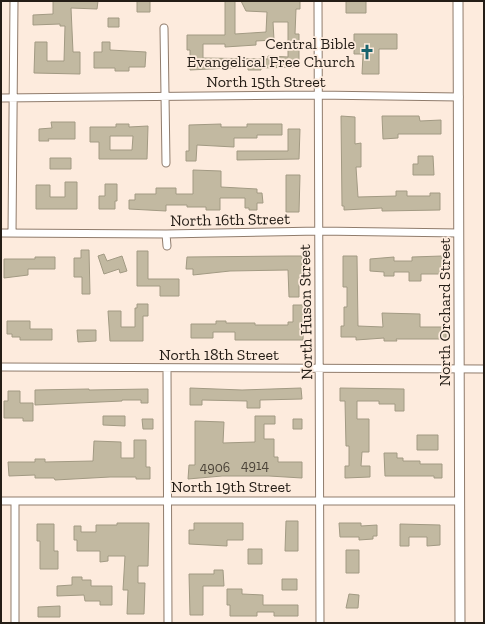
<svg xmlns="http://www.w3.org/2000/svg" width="485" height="624" font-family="'Zilla Slab',serif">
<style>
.building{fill:#c2b9a1;stroke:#a29a83;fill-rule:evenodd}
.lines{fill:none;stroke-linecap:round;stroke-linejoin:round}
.minor-casing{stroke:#907c6c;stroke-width:9}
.tertiary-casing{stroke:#907c6c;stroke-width:11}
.minor{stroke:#fff;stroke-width:7}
.tertiary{stroke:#fff;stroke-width:9}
.labels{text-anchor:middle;stroke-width:3.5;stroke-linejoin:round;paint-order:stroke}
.number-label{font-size:14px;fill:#4c4439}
.poi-label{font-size:16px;fill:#241d16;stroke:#fdebdd;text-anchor:end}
.street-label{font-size:16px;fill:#241d16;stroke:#fdebdd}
</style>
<rect width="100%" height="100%" fill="#fdebdd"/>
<!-- building -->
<path class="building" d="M53,1H98L97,9L71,8L73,52H80V74L34,73L35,42H47V61H64L65,26H60V24L33,25V15L53,14Z
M137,1H150V12H137Z
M225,1H235V34L266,32L267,12L246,11L241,1H300V9H296L295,34H299V67L261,68V70H248V67L190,70V50H187V35H225ZM273,22H288V57L268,56V59L203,58V44H225V47L256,45V41L274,40Z
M346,1H366V13H346Z
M108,18H119V27H108Z
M354,34H397V49H379V74H362L363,54H354Z
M102,42H110V50L146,52L145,67H129V71H115V68H94V52H102Z
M341,116L355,117V144L361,143V167H356L358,197L396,196V191H407V196H430V193H440V210L382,211V208L344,210V206H342Z
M382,116H419L420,121L441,120V134H398V138L383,139Z
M51,122H75V139H48L49,141H39V129L52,128Z
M116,124H129V127L148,126L147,159H99V142H90V127H116ZM110,136H133L132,150H110Z
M221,124V127H247V124H282V135H257V138H234V147L197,145L196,161H186V151H189V125Z
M288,129H300L299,159L237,160V151H288Z
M418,156H433L434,175H413V164H418Z
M50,158H71V169H50Z
M193,170L221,171V187L257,189V193H262L263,203H257V210H249V208H245V198H220V210H206V207H187V205H166V211L129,209V200H135V194H156V188H176V194H193Z
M286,175H300L299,212H286Z
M65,182H77V209H36V185H50V197H65Z
M105,184H117V201H115V209H99V196H105Z
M81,250H89L90,294H82V277H74V258H81Z
M137,251H148V279H179V296H160V286H137Z
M104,254L107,261L122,256L127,271L120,273L119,269L104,274L98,256Z
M289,256H302V282H299V297H289L288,270L230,271L193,275V269H186L187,257Z
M343,256H357L358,326L383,327L382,313L420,314V327H446V339H396L397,341H384V338L356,340V337H341V326H344V307H347V287H343Z
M442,256L443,274H421V281H409V272H394V276H384V272L370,271V259L394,257V261H412V257Z
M35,257H55V269H28V275L4,278V259H35Z
M137,304H148V316H143V341H110L108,311H121V327H135V308H137Z
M293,305H304L303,340H235V332H213V338H191V324H216V321H226V323H255V325H288V322H293Z
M7,321H30V329H52V340H20V337H12V334H7Z
M77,330H96V341L78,342Z
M190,388L242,390L301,388L302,399L260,400V408H247V401L202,400V405H190Z
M340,388L404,389V411H395V404H379V401H357V419H369V452H362L361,466H370V477L345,478V466H349V446H346L345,401H340Z
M89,389V390L148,389V403H141V400H122V401L35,405V390Z
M8,391H20V403H33V421H23V418H4V401H8Z
M103,416H125V426L103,425Z
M255,416H275V424H264V439H274V457H278V462H302V478L269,476H222L188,479L189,465H195V421L224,422L223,443L255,442Z
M142,419H153V429H143Z
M293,419H302V429H293Z
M417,435H438V450H417Z
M134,440H146V467H150V479H136V477H110L55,480L54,478H35V475L9,476L8,462H35V459H45V462L93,461L94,441L121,442V458H134Z
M384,453H397V458H403V461H420V464H442V478H434V476H385Z
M286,521H298V551H285Z
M117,523H149L148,566H138V583H145L144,614H127L128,590H123L125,556H108V561L100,562V551H77V540H74V526H81V532H96V525H117Z
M194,523H243V540H227V546L189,544V530H194Z
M339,523H361V526L377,525V536H373V539L359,540V537H340Z
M37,524H54V551H58V569H40V541H37Z
M400,524L440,525V545L427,546V537H409V546H400Z
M248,549H262V564H248Z
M346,550H359V573H346Z
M214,570H223L224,586H203V615H190L189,574H214Z
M72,577H82V580H91V586H112V605H100V601H85L84,595L57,596V586L72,585Z
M282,579H297V590H282Z
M227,589H242V594L263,595V605H298V616H274V612H257V616H230V605H227Z
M349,594L359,595L358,608H346Z
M60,606V617H38V607Z"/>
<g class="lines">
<defs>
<path id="minor" d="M318,1L320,623
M164,28L166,163
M1,98L317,95L459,97
M1,233L166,234L319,231L459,233
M12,233L14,1
M166,234L167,246
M1,367L484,369
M167,368L168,623
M1,501H460
M15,501V623"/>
<path id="tertiary" d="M458,1L460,623"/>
</defs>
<!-- minor casing -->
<use href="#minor" class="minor-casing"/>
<!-- tertiary casing -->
<use href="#tertiary" class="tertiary-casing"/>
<!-- minor -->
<use href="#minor" class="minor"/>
<!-- tertiary -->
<use href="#tertiary" class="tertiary"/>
</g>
<!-- icons -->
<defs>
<symbol id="church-bare" viewBox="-9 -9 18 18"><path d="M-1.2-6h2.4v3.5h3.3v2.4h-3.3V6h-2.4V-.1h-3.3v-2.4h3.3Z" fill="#18646e" stroke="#fdebdd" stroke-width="2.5" paint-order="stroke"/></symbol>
</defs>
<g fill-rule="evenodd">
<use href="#church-bare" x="356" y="41" width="22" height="22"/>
</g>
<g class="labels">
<!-- number labels -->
<g class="number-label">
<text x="255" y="470">4914</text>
<text x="215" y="472">4906</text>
</g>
<!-- poi labels -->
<g class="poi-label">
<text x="355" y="49">Central Bible<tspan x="355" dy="18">Evangelical Free Church</tspan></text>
</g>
<!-- street labels -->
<g class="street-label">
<text x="266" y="87">North 15th Street</text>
<text transform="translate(230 219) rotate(-1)" y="6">North 16th Street</text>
<text transform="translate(305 312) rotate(-91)" y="6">North Huson Street</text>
<text transform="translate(444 312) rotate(-90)" y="6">North Orchard Street</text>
<text x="219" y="360">North 18th Street</text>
<text x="231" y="492">North 19th Street</text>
</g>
</g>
<!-- border -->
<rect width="485" height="624" fill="none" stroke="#241d16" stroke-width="4"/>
</svg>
